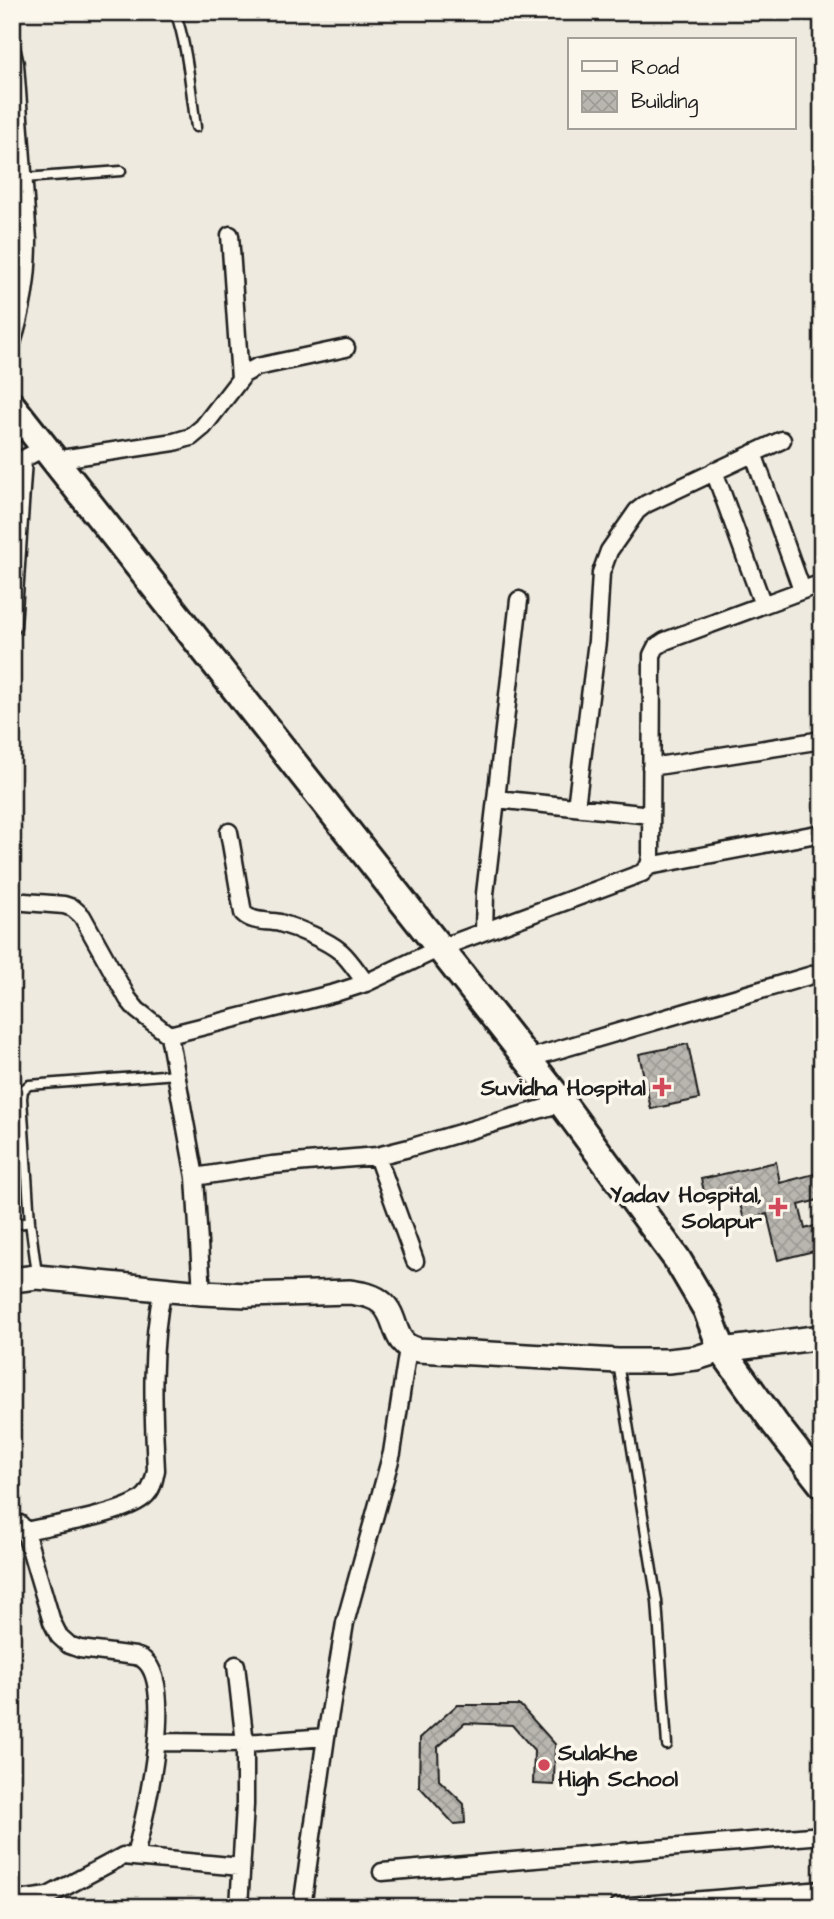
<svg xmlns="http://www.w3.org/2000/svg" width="834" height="1919" font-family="'Architects Daughter',sans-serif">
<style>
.building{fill:url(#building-cross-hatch);stroke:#1c1c1c;stroke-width:2}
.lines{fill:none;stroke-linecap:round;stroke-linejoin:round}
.lane-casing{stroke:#1c1c1c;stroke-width:13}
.street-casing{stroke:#1c1c1c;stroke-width:21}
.secondary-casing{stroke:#1c1c1c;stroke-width:28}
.primary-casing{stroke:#1c1c1c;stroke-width:32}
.lane{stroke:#fbf7ec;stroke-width:8}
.street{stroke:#fbf7ec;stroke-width:16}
.secondary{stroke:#fbf7ec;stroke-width:23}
.primary{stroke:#fbf7ec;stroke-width:26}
.poi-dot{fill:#d1495b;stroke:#fbf7ec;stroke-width:2.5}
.labels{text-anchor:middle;stroke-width:7;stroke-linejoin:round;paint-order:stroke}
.poi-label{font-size:23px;font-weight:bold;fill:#1c1c1c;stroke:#fbf7ec;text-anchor:end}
</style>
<defs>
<pattern id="building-cross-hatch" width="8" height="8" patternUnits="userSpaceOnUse" patternTransform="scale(1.75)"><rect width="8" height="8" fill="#b9b6af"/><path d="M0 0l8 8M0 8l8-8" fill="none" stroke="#9e9c96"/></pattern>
</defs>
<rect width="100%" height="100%" fill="#eeeadf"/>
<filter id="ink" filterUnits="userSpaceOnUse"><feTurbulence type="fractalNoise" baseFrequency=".0143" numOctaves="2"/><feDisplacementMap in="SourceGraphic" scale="14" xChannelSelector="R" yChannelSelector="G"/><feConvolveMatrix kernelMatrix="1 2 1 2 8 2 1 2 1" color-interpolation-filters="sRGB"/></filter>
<g filter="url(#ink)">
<!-- building -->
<path class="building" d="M688,1044L699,1099L651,1109L639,1054Z
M776,1162L780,1183L822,1172V1199L799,1205L805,1229L817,1225L822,1249L778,1260L767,1214L744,1220L736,1187L705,1195L701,1179Z
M457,1705H520L555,1744L554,1785L533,1784L534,1750L512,1725L465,1723L438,1747L439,1780L464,1804L465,1823L454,1824L419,1786L420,1738Z"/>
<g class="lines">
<defs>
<path id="lane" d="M175,12C187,43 191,93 196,127
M24,178L121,171
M12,1225L30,1222
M37,1274L30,1222L22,1098L23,1090L29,1085L177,1074
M618,1363L657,1601L667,1745"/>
<path id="street" d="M12,52L15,64L28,240C28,275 23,309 12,343
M230,235L240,379
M753,453L802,590
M54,460L174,442L191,437L203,427L244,374L257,367L346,348
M714,471L763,605
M12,626L23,459L44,448
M651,767L822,740
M496,799L651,815
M576,807L597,641L601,573L609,551L637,511L646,504L782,440
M229,832L243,913C253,923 267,920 280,923C297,928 327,940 341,952C350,960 358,973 366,983
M649,866L822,833
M12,901L64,905L73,908L82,916L128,999L137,1010L169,1035L195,1177L202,1293
M484,931L485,894L519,600
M169,1035L335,993L366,983L440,948L642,873L649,866L651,856L652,655L656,647L665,641L822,583
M527,1059L822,972
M377,1156L415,1261
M195,1177L272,1165L377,1156L409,1148L562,1103
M12,1522L20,1524L25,1531L52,1622L59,1636L69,1645L80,1649L135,1656C138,1657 142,1658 144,1660C177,1686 144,1820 135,1856
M25,1531C52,1525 129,1514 146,1495C153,1488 154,1479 156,1470C153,1409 150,1348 163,1288
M236,1665L245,1743V1805L239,1907
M157,1742L245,1743L326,1737
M382,1872L822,1835
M12,1901L48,1896L123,1856L241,1867
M302,1907L326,1737L345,1623L392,1453L408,1348
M618,1907L822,1890"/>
<path id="secondary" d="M12,1280L37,1277L202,1293L247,1295L350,1292C362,1294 373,1295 382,1303C399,1317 391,1345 418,1350L618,1361H668L696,1358L722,1350L822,1337"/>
<path id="primary" d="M12,406L562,1103L677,1259L707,1310L722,1350L775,1424L822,1484"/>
</defs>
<!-- lane casing -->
<use href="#lane" class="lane-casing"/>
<!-- street casing -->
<use href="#street" class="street-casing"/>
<!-- secondary casing -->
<use href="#secondary" class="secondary-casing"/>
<!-- primary casing -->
<use href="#primary" class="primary-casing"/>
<!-- lane -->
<use href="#lane" class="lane"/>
<!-- street -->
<use href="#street" class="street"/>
<!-- secondary -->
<use href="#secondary" class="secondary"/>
<!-- primary -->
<use href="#primary" class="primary"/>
</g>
</g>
<!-- markers -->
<g class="poi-dot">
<path d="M658.5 1076.5h7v7h7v7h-7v7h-7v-7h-7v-7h7z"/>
<path d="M774.5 1196.5h7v7h7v7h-7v7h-7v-7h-7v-7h7z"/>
<circle cx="544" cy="1765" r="7"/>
</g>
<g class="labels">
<!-- poi labels -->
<g class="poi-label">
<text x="646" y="1095">Suvidha Hospital</text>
<text x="762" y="1202">Yadav Hospital,<tspan x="762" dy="26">Solapur</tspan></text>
<text x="558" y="1760" text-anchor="start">Sulakhe<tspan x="558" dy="26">High School</tspan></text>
</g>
</g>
<!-- margin -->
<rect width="834" height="1919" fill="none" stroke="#fbf7ec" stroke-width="42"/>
<rect x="21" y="21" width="792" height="1877" fill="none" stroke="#1c1c1c" stroke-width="2.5" filter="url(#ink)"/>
<!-- legend -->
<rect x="568" y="38" width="228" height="91" fill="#fbf7ec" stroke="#a29f99" stroke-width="2"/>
<rect x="582" y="61" width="35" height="10" fill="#fbf7ec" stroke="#a29f99" stroke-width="2"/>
<text x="631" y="74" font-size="21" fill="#1c1c1c">Road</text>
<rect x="582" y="91" width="35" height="21" fill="url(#building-cross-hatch)" stroke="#a29f99" stroke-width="2"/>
<text x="631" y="108" font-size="21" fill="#1c1c1c">Building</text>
</svg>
